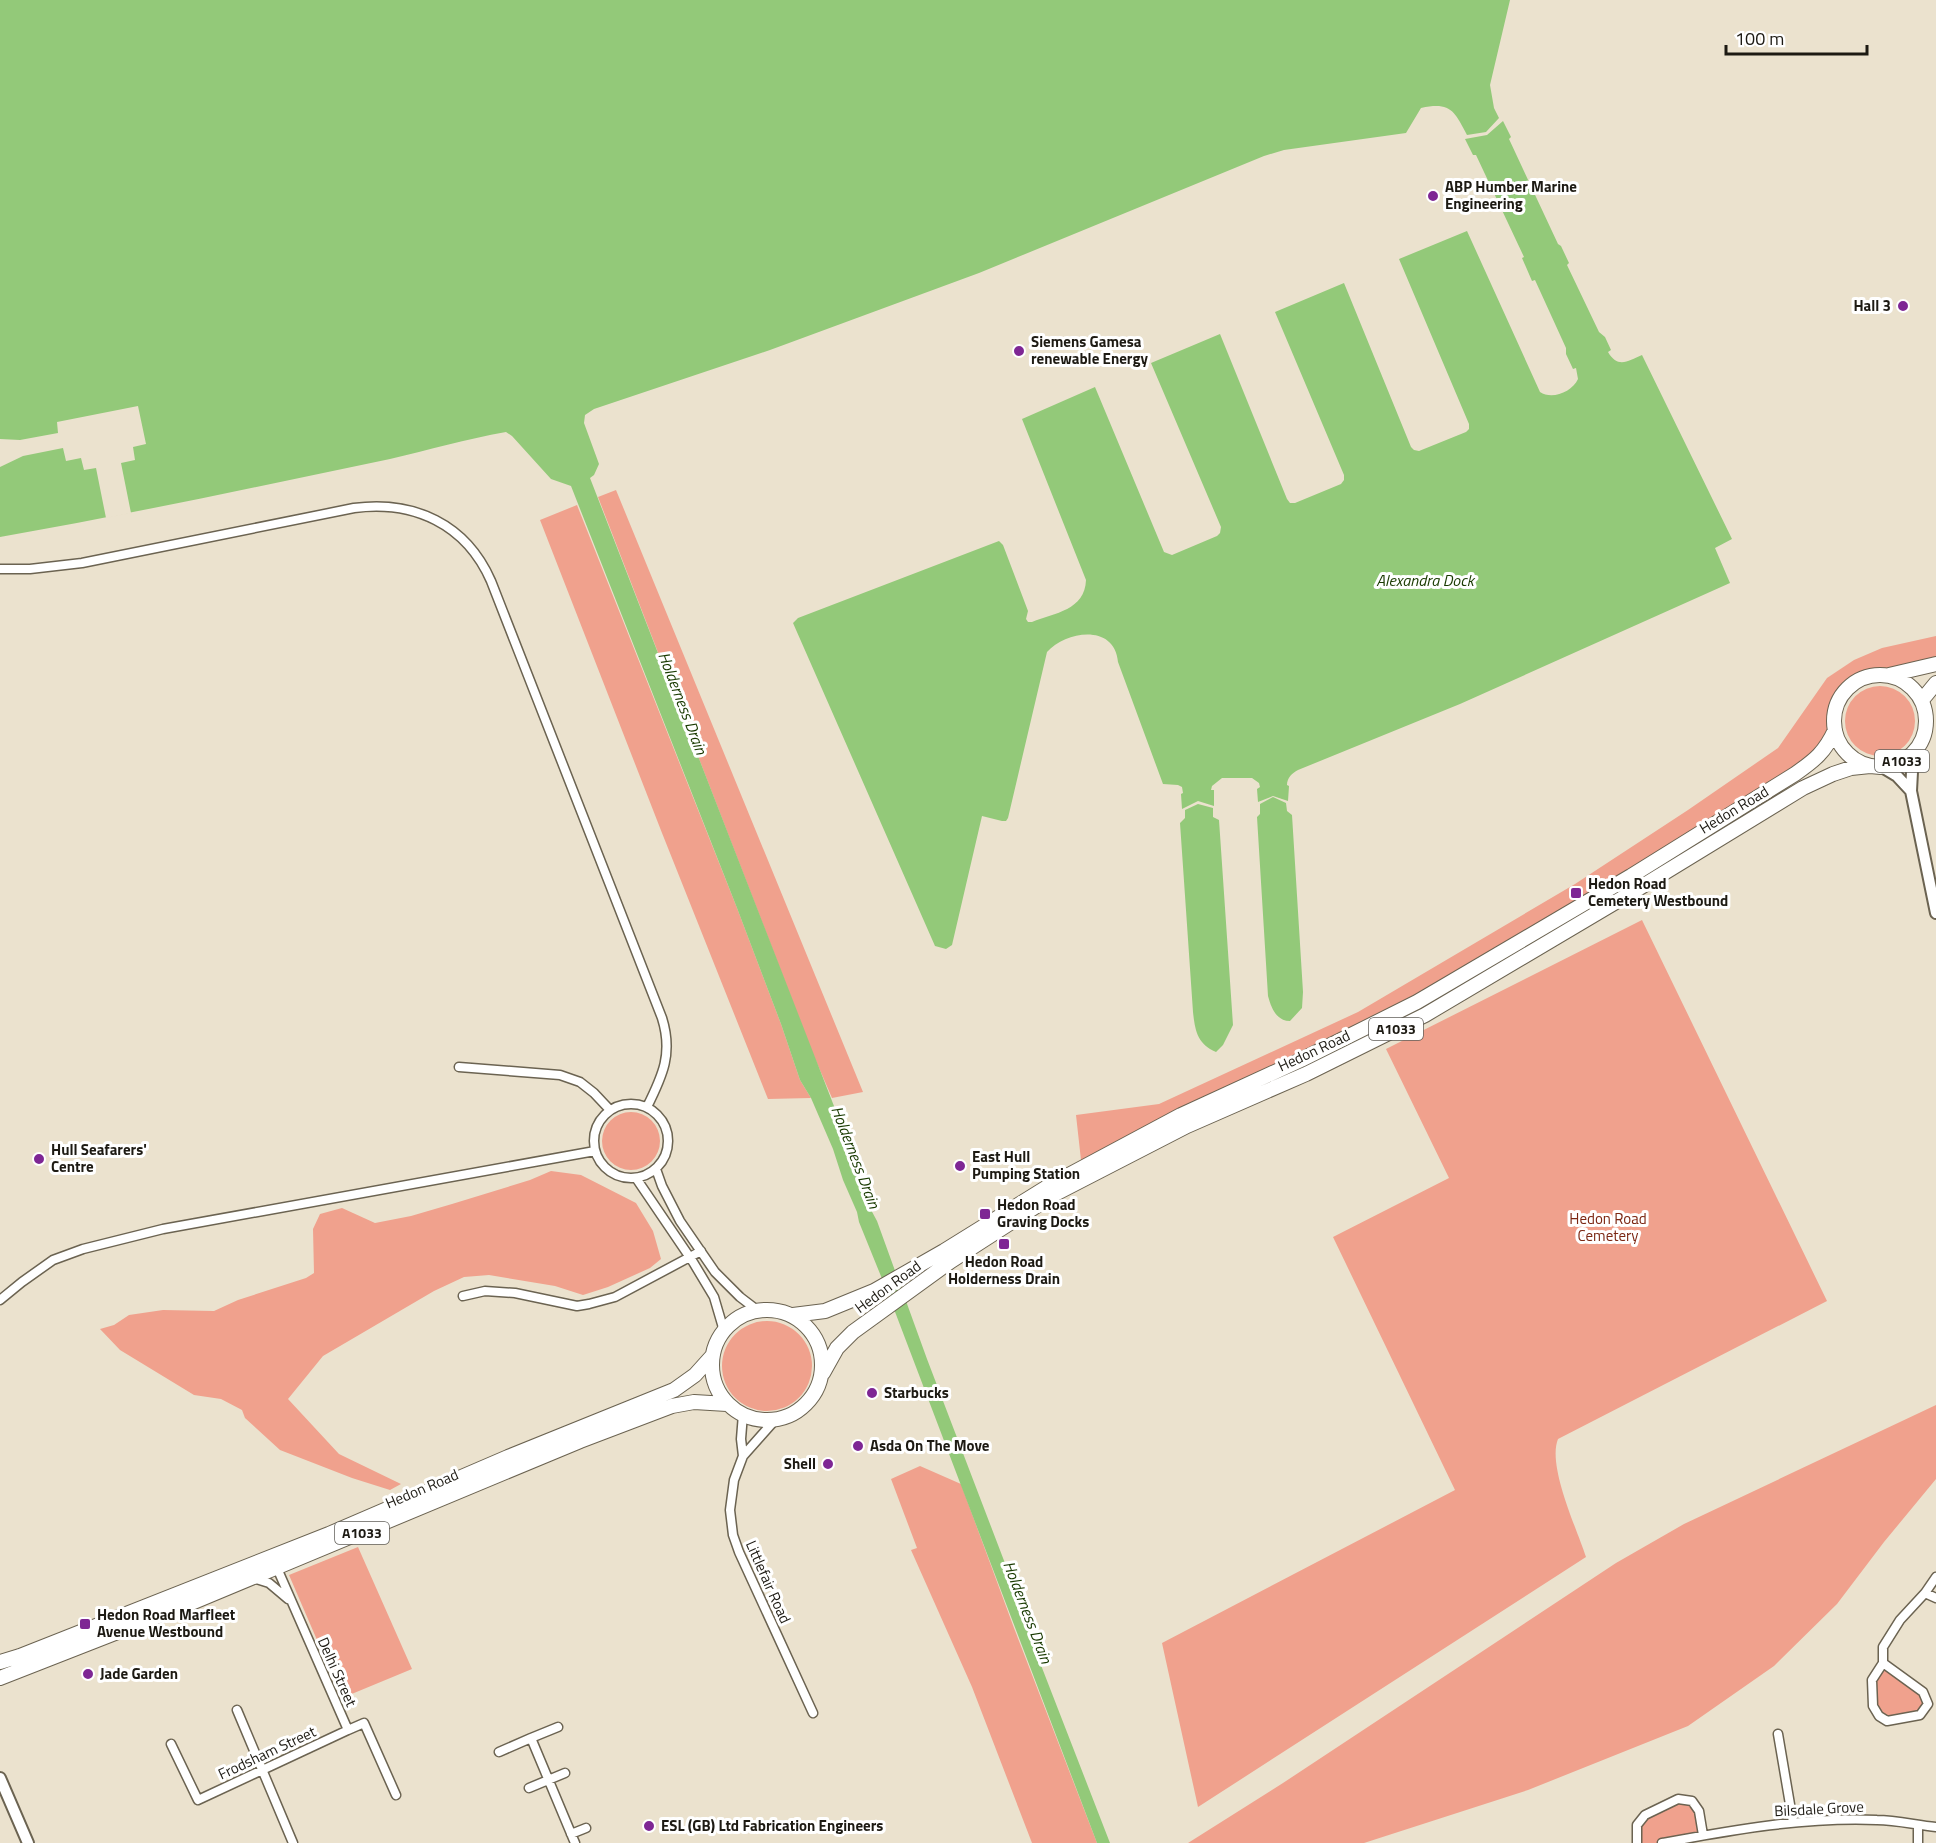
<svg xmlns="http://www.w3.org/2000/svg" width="1936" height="1843" font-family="'Titillium Web',sans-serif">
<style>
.green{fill:#f0a18d}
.water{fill:#93c979}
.pier{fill:#ebe2ce}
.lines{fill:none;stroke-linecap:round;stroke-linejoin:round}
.minor-casing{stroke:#6b6351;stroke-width:11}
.tertiary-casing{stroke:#6b6351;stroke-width:14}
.trunk-casing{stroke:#6b6351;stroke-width:16}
.minor{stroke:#fff;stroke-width:8}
.tertiary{stroke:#fff;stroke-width:10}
.trunk{stroke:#fff;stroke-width:14}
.poi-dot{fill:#7e2694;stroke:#fff;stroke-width:2}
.labels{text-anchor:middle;stroke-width:6;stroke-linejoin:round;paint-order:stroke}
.shield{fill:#fff;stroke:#615f5a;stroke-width:1.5}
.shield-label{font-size:14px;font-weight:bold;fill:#1d1a13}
.poi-label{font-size:15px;font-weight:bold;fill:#1d1a13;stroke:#fff;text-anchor:start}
.street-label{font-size:15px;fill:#1d1a13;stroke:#fff}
.park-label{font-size:15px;fill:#7b2612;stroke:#fff}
.water-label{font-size:16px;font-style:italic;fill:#193a00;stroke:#fff}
</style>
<rect width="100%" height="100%" fill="#ebe2ce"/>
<!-- green -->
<path class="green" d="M616,490L863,1092L832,1098L813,1054L598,497Z
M577,505L737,908L781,1024L800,1080L811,1098L768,1099L662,833L540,520Z
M1936,636V659L1858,674L1838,691L1828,710L1827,729L1818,755L1417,999L1176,1111L1081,1160L1076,1115L1159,1104L1358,1012L1575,884L1688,810L1778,748L1827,678L1854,660L1882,648Z
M1845 721a35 35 0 1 1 70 0a35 35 0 1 1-70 0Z
M1642,920L1827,1301L1558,1439C1547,1466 1577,1529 1586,1557L1198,1807L1162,1643L1455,1490L1333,1237L1449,1178L1386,1049Z
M602 1141a29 29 0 1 1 58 0a29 29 0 1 1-58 0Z
M551,1171L581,1175L636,1203L653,1231L661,1259L650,1268L608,1287L583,1295L555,1286L489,1275L464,1277L434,1291L323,1356L288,1399L339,1454L401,1484L390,1490L352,1478L280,1450L245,1418L242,1410L221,1399L194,1395L120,1350L100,1329L114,1325L129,1315L163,1310L214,1311L238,1300L306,1278L314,1273L313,1229L320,1214L342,1208L375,1223L411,1216L452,1204L530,1180Z
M722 1366a45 45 0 1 1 90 0a45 45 0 1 1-90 0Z
M1936,1405V1479L1884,1542L1837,1604L1774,1666L1688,1726L1528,1790L1364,1843H1188L1283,1783L1616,1563L1684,1524Z
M920,1466L961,1484L1014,1628L1097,1843H1032L972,1687L911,1550L917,1548L891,1479Z
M358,1547L412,1669L342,1698L289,1575Z
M1883,1663L1923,1692L1928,1704L1920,1715L1887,1721L1879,1716L1872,1680Z
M1678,1799L1692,1801L1703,1835L1662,1843H1637V1825Z"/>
<!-- water -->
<path class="water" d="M0,0H1510L1490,85L1494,108L1499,118L1486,132L1467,135C1454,110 1450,102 1421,108L1406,133L1284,150L1264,156L979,273L770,350L594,409L585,415L584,423L599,464L594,475L590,478L860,1173L870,1208L877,1221L927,1359L1024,1613L1025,1624L1110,1843H1097L889,1296L859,1222L857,1212L843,1180L833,1149L811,1098L800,1080L781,1024L737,908L571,486L551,479L512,436L506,432C466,439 429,450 390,459C260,486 131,514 0,537Z
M1503,121L1511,137L1509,139L1558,244L1561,246L1569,263L1567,265L1599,332L1605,337L1611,350L1608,352C1618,369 1628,361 1642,355L1732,539L1715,548L1730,583L1460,704L1298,770C1292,773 1287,778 1287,785L1289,786L1288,801L1273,796L1258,802L1257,789L1260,787L1259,783L1252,778H1222L1212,786L1211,790H1214V806L1198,801L1182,809L1181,794L1183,793L1182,787L1178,785L1163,784L1118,662C1115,624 1067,630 1047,652L1008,818L1006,821H1002L982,816L952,945L946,949L935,946L793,623L798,618L999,541L1003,545L1028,611L1026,619L1028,622H1032C1055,613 1085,610 1086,580L1022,419L1095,387L1164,552L1172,555L1217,536L1220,533L1221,527L1151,363L1220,334L1287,499L1290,503H1295L1341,484L1344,480V475L1275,312L1344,283L1411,447L1414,450L1419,451L1466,432L1469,429V424L1399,259L1467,231L1540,392C1552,400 1572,392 1578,379L1576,368L1573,369L1566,354V348L1535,280L1532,281L1522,258L1524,257L1476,155H1473L1465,139L1487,135Z
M1273,797L1286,803L1287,811L1292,815L1303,992L1302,1008L1290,1021C1276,1021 1271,1007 1268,996L1257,817L1260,814V804Z
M1198,804L1213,808V817L1219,820L1233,1025L1223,1045L1216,1052C1197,1044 1195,1030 1193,1012L1180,823L1185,818V810Z"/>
<!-- pier -->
<path class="pier" d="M138,406L146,444L133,447L135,460L121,463L131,513L106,518L96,468L84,470L81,458L66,461L63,448L23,456L0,467V439L20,440L58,433L57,422Z"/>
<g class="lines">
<defs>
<path id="minor" d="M0,569H30L82,563L354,508C414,500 466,524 491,581L662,1018C673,1053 663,1075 647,1107
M459,1067L560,1075L580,1082L594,1093L610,1110
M594 1141a37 37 0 1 1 74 0a37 37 0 1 1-74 0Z
M656,1169L662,1186L680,1221L715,1272L740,1297L757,1310
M636,1178L693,1262L714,1297L724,1331
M463,1296L485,1291L515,1293L577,1306L589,1304L615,1297L701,1251
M0,1300L22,1282L53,1260L83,1249L163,1229L595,1151
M743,1414L741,1439L743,1456
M775,1420L743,1456L734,1480L730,1510L733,1535L739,1552L813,1713
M277,1568L348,1730L364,1723L396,1795
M253,1578L269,1583L288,1599
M1925,1593L1936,1577
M1883,1663L1923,1692L1928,1704L1920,1715L1887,1721L1879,1716L1873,1706L1872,1680L1883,1663V1647L1900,1620L1925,1593L1936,1598
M237,1710L293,1843
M558,1727L531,1738L575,1843
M1778,1734L1793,1822
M171,1744L198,1800L348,1730
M499,1752L531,1738
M529,1788L565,1773
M1918,1825V1843
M571,1834L586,1828
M1637,1843V1825L1645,1815L1678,1799L1692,1801L1699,1811L1703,1835
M1662,1843C1733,1830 1803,1817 1877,1820C1896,1820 1916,1825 1936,1827"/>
<path id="tertiary" d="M1913,753L1911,791L1936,913
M1882,767L1897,776L1911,791
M0,1778L28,1843"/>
<path id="trunk" d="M1889,675L1936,664
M1834 721a46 46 0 1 1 92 0a46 46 0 1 1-92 0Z
M1922,700L1936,683
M712 1365a55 55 0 1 1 110 0a55 55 0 1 1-110 0Z
M793,1315L825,1311L874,1291L944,1251L1052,1184L1181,1115L1301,1060L1417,1002L1631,876L1795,774C1815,760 1825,752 1835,730
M823,1373L837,1348L853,1332L951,1261L1055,1194L1187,1126L1306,1074L1425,1015L1641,887L1803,788L1833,774L1851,768L1870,766
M0,1662L20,1656L329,1534L508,1457L674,1390L695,1375L713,1355
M0,1678L184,1606L580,1441L672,1406L694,1402L727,1404"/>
</defs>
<!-- minor casing -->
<use href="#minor" class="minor-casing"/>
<!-- tertiary casing -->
<use href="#tertiary" class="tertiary-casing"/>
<!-- trunk casing -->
<use href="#trunk" class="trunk-casing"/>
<!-- minor -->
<use href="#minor" class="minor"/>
<!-- tertiary -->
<use href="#tertiary" class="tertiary"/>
<!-- trunk -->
<use href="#trunk" class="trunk"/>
</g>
<!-- markers -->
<g class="poi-dot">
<circle cx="1433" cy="196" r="6"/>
<circle cx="1903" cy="306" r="6"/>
<circle cx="1019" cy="351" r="6"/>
<rect x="1570" y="887" width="12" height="12" rx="3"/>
<circle cx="39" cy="1159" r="6"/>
<circle cx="960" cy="1166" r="6"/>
<rect x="979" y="1208" width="12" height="12" rx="3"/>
<rect x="998" y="1238" width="12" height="12" rx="3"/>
<circle cx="872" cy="1393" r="6"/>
<circle cx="858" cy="1446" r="6"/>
<circle cx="828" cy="1464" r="6"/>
<rect x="79" y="1618" width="12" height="12" rx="3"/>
<circle cx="88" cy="1674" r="6"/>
<circle cx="649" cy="1826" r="6"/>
</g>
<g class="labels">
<!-- shield labels -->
<g class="shield">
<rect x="1875" y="750" width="54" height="22" rx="4.5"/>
<rect x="1369" y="1018" width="54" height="22" rx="4.5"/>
<rect x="335" y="1522" width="54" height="22" rx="4.5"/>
</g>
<g class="shield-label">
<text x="1902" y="766">A1033</text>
<text x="1396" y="1034">A1033</text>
<text x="362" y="1538">A1033</text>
</g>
<!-- poi labels -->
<g class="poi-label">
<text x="1445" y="192">ABP Humber Marine<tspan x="1445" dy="17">Engineering</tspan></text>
<text x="1891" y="311" text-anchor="end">Hall 3</text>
<text x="1031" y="347">Siemens Gamesa<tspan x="1031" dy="17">renewable Energy</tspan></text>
<text x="1588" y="889">Hedon Road<tspan x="1588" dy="17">Cemetery Westbound</tspan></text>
<text x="51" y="1155">Hull Seafarers'<tspan x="51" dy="17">Centre</tspan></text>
<text x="972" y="1162">East Hull<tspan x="972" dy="17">Pumping Station</tspan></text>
<text x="997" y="1210">Hedon Road<tspan x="997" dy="17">Graving Docks</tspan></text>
<text x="1004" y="1267" text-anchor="middle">Hedon Road<tspan x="1004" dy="17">Holderness Drain</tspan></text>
<text x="884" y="1398">Starbucks</text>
<text x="870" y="1451">Asda On The Move</text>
<text x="816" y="1469" text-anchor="end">Shell</text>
<text x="97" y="1620">Hedon Road Marfleet<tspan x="97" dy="17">Avenue Westbound</tspan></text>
<text x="100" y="1679">Jade Garden</text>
<text x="661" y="1831">ESL (GB) Ltd Fabrication Engineers</text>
</g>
<!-- street labels -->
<g class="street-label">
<text transform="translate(1734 810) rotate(-31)" y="5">Hedon Road</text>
<text transform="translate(1314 1051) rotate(-25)" y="5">Hedon Road</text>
<text transform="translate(888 1287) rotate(-36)" y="5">Hedon Road</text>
<text transform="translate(422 1489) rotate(-23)" y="5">Hedon Road</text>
<text transform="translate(768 1582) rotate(66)" y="5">Littlefair Road</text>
<text transform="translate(337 1672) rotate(66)" y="5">Delhi Street</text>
<text transform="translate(267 1753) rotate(-25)" y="5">Frodsham Street</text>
<text transform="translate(1819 1809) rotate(-3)" y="5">Bilsdale Grove</text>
</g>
<!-- park labels -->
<g class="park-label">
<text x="1608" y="1224">Hedon Road<tspan x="1608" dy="17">Cemetery</tspan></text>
</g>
<!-- water labels -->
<g class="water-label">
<text x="1425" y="586">Alexandra Dock</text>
<text transform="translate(683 703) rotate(69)" y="6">Holderness Drain</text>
<text transform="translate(856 1157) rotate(69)" y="6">Holderness Drain</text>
<text transform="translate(1028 1612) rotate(69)" y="6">Holderness Drain</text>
</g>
</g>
<!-- scale -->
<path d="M1726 45v9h141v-9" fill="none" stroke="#1d1a13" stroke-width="3"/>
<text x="1735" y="45" font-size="18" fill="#1d1a13" stroke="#ffffff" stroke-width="4.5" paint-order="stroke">100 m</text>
</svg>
